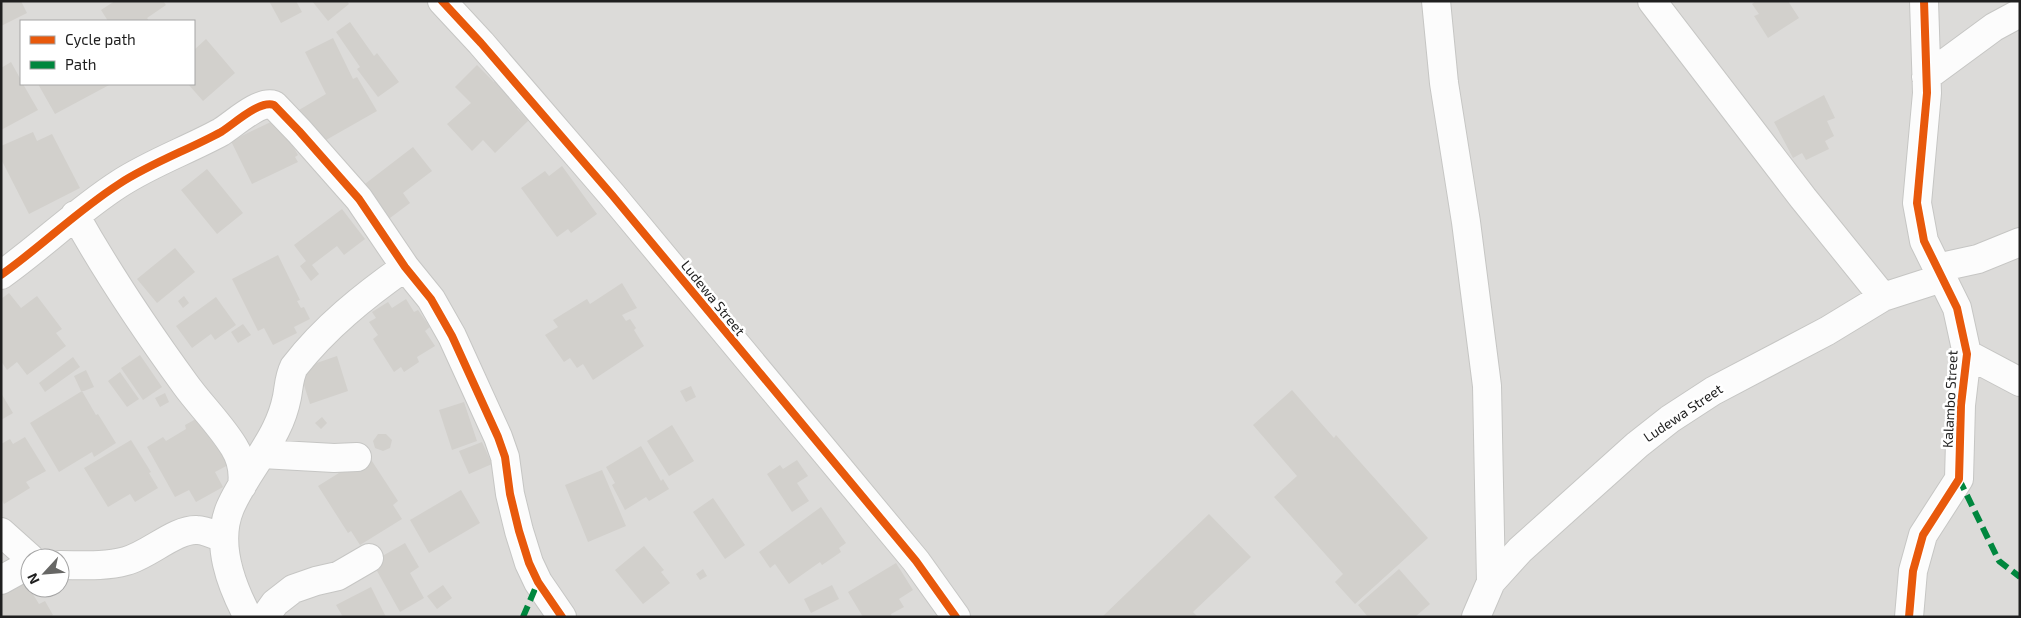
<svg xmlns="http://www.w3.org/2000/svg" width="2021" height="618" font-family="'Exo 2',sans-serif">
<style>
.residential{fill:#dcdbd9;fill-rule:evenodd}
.building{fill:#d2d0cc}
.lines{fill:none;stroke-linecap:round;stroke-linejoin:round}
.minor-casing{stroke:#c6c6c4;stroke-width:30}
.minor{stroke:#fcfcfc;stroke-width:28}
.quiet{stroke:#00873e;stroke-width:6;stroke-dasharray:12 6;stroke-linecap:butt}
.cycleway-casing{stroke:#fff;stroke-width:11}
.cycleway{stroke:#e8590c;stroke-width:8}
.labels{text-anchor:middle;stroke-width:5;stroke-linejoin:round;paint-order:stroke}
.street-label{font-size:14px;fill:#1f1f1f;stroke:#fff}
</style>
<rect width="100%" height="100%" fill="#edece8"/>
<!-- residential -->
<path class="residential" d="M1,1H2020V617H1ZM21,21H194V84H21ZM30,558H60V588H30Z"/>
<!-- building -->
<path class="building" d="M1,1H21L27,13L1,26Z
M115,1H163L166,5L147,18L149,21H108L101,10Z
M269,1H296L302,12L281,23Z
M312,1H347L349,4L328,21Z
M1756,1H1788L1799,18L1768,38L1754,16L1759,14L1752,4Z
M350,22L374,56L377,53L399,82L378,97L357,69L360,67L336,32Z
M333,38L353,79L357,77L377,111L319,144L299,110L326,94L305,52Z
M206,39L235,73L203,101L188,84H194V50Z
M11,62L21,80V84H23L38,110L1,130V68Z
M477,65L494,82L499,78L522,104L517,109L529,120L495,153L483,140L472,151L447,124L471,103L455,87Z
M38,84H111L55,114Z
M1824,95L1835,118L1827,121L1834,136L1825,141L1829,149L1806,160L1802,153L1793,158L1774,122Z
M277,119L298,155L295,157L298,162L252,184L231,141Z
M33,132L37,141L52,134L80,188L29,214L1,159V146Z
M413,147L432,171L403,193L410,203L386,221L361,187Z
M562,166L597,214L571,233L568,229L557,237L521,188L545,171L549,176Z
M207,169L243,213L217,234L181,190Z
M342,209L365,239L344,255L337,246L312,265L319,274L311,281L300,266L306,261L294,245Z
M175,248L195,272L157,303L137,279Z
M278,255L300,300L297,301L301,308L304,307L310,319L294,327L297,333L273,345L264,328L258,331L232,279Z
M622,283L637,308L622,315L626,321L630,319L636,328L634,330L644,346L593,380L583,364L577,368L570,358L564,362L545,335L558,327L553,320L587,299L590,304Z
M9,293L21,308L37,296L62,329L56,333L66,346L27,375L17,362L7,370L1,361V299Z
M184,296L189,303L183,308L178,301Z
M216,297L236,325L215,340L211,334L192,348L176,326Z
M406,299L414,312L418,310L430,327L425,331L435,346L417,357L419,362L404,372L401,367L394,372L373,339L378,335L369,322L376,318L372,312L388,302L392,308Z
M243,324L251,335L238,343L231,332Z
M140,355L162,387L143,400L121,368Z
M337,356L348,391L310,404L299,369Z
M73,357L80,367L45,392L39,383Z
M86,370L94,387L84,391H81L74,376Z
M120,372L139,399L127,407L108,381Z
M691,386L696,397L686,402L680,391Z
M1292,390L1334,438L1336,435L1428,538L1355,604L1335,582L1343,574L1274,497L1297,476L1253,425Z
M82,391L96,415L98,414L116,443L94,457L92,452L59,472L30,423Z
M1,393L13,413L1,420Z
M165,393L169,402L160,407L155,398Z
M464,402L477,441L452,450L439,410Z
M205,414L230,464L215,472L223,487L196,502L189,490L175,497L147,447L163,437L166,441L186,429L185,425Z
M322,417L327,423L321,429L315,423Z
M672,425L694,461L669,476L647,441Z
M378,434H386L392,440L390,448L383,451L375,448L373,441Z
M25,437L46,471L26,482L30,488L4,504L1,498V444L10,439L13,444Z
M131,440L151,472L149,473L158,488L135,502L130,494L108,507L84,468Z
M482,442L492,464L469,474L459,451Z
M641,446L661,481L663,479L669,489L649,501L646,497L625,510L612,485L615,483L606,467Z
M368,455L398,501L393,505L402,519L360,545L351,531L348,533L318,486Z
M797,460L808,476L797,483L809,501L792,512L767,474L780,465L783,469Z
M602,470L626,526L588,542L565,485Z
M461,490L480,523L429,553L410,520Z
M713,498L745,545L725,559L693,512Z
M821,507L846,543L839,548L841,552L822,565L820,562L789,584L775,564L770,568L759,552Z
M1209,514L1251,557L1193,612L1198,617H1102Z
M405,543L419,567L410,573L424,598L400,612L372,562Z
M644,546L664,570L661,572L670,583L643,604L615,570Z
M896,563L913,590L899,599L904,607L891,614L892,617H863L848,592Z
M703,569L707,576L700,580L696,574Z
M1399,569L1430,604L1415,617H1368L1358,605Z
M30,574V588H36L31,591L39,604L45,601L53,615L50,617H1V583Z
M443,585L452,598L437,609L427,596Z
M832,585L839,599L811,613L804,599Z
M371,587L386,617H343L336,605Z"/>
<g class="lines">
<defs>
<path id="minor" d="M442,1L481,43L612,195L916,561L956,617
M1436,1L1444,83L1466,222L1487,386L1491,582
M1652,1L1803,198L1883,297
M1926,77L1994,27L2020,13
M75,215C108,274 145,329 185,384C200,405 220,424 234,447C242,460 244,472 242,486
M1937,268L1978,259L2020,242
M1,275C42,246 77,211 119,184C151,163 188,150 221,132C234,124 259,100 274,105L299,131L359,199L405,267L431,299L452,336L498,437L505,457L510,494L519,531L529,563L538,582L562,617
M1967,354L2020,382
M262,454L334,458L357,457
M1,532L30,558
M60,565C82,565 104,567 126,561C149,555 175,529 197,530C205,530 215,535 223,538
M1,580L30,564
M248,617C231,585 215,544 230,508C242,480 263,456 276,429C281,419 285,407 287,397C289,386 289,377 294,367C325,327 364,296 405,267
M265,617L275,603L293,589L316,581L338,576L369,558
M1476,617L1491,582L1520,550L1637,445L1670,419L1713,391L1827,331L1883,297L1942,278
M1909,617L1913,571L1923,535L1959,479L1961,405L1967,354L1957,308L1924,241L1917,203L1927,93L1924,1"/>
</defs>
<!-- minor casing -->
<use href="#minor" class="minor-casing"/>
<!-- minor -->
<use href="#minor" class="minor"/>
<!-- quiet -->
<path class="quiet" d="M1959,479L1999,561L2020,577
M523,617L538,582"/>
<defs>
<path id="cycleway" d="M442,1L481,43L612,195L916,561L956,617
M1,275C42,246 77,211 119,184C151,163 188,150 221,132C234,124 259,100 274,105L299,131L359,199L405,267L431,299L452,336L498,437L505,457L510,494L519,531L529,563L538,582L562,617
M1909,617L1913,571L1923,535L1959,479L1961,405L1967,354L1957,308L1924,241L1917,203L1927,93L1924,1"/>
</defs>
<!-- cycleway casing -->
<use href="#cycleway" class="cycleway-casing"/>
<!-- cycleway -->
<use href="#cycleway" class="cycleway"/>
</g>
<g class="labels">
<!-- street labels -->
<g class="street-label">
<text transform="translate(713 298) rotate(51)" y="5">Ludewa Street</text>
<text transform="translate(1950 399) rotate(-87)" y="5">Kalambo Street</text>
<text transform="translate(1683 413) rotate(-34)" y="5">Ludewa Street</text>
</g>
</g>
<!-- border -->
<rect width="2021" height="618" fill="none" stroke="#1f1f1f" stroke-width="5"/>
<!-- legend -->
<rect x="20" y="20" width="175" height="65" fill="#ffffff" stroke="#a5a5a5"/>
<rect x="30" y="36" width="25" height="8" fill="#e8590c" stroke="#a5a5a5"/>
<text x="65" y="45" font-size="15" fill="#1f1f1f">Cycle path</text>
<rect x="30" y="61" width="25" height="8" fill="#00873e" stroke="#a5a5a5"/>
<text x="65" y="70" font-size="15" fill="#1f1f1f">Path</text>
<!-- north arrow -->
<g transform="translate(45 573) rotate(244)"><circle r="24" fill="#ffffff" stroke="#a5a5a5"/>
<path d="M0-4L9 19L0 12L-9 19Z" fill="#676765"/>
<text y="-8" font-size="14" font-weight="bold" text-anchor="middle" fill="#1f1f1f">N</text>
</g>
</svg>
